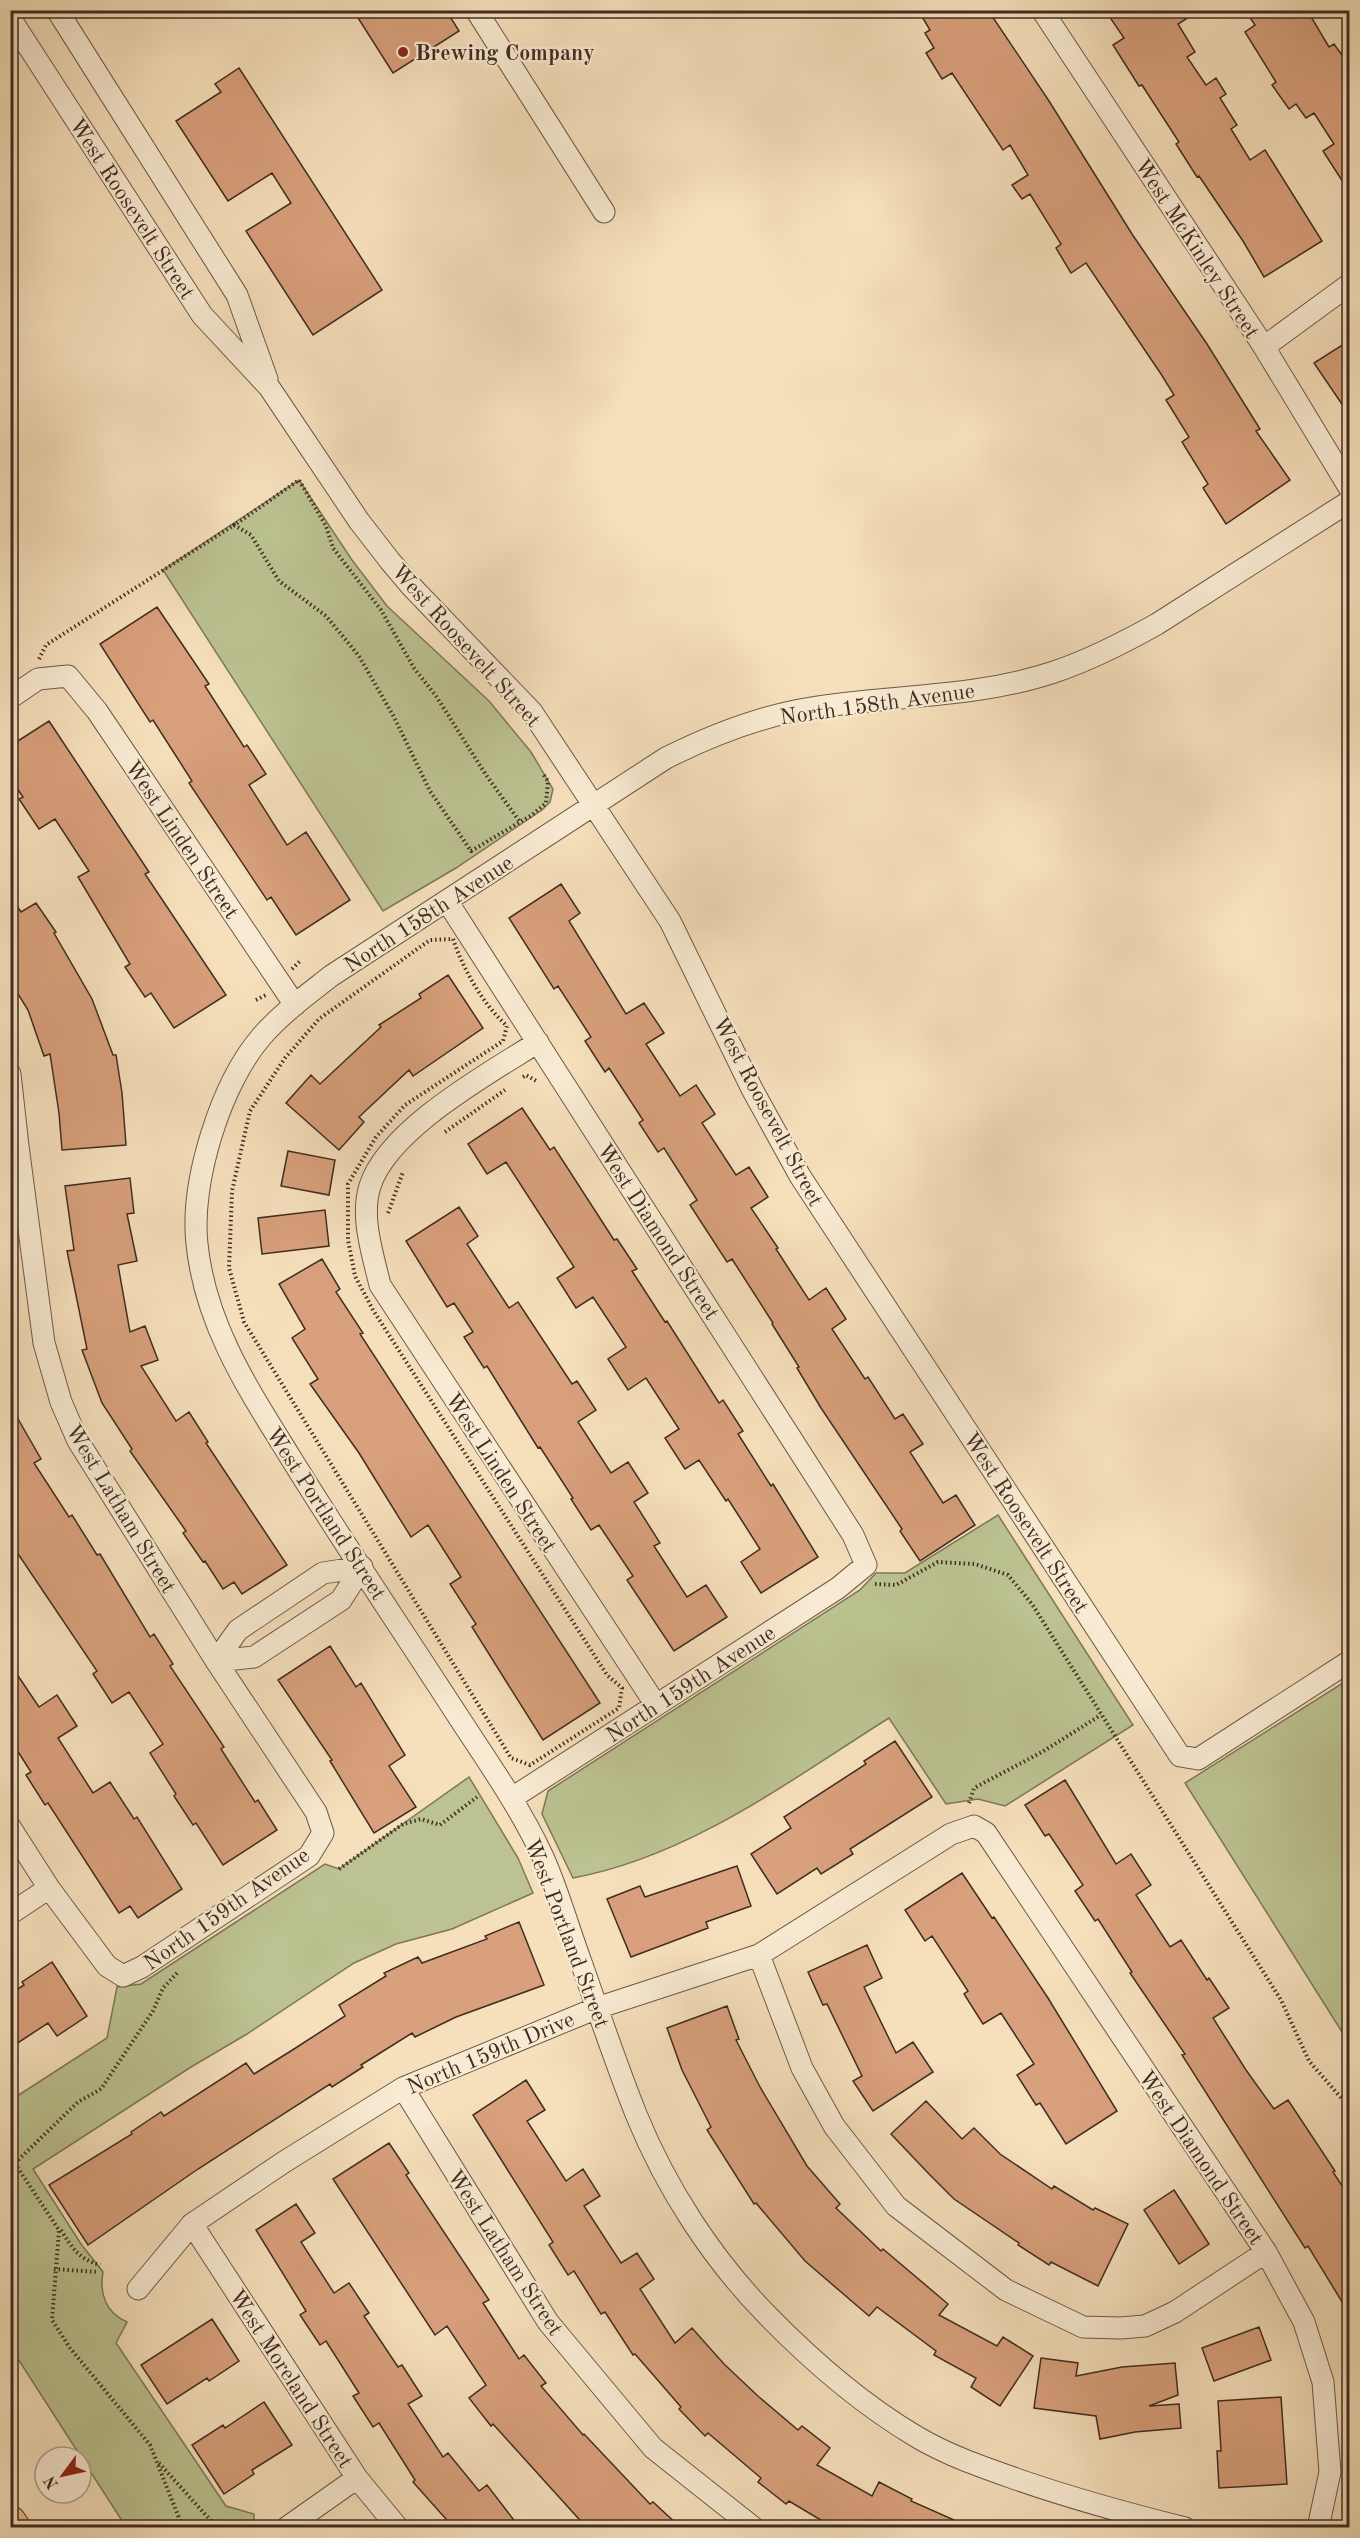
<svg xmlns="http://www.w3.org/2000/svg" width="1360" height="2538" font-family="'Old Standard TT',serif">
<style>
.green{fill:#bcc291;stroke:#7e775a;stroke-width:1.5}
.building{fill:#d8a07c;stroke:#402c22;stroke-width:1.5}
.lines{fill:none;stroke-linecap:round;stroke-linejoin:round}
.minor-casing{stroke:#6e5948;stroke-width:23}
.highway-casing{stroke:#402c22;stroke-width:34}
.path{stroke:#402c22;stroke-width:4;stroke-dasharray:1.5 3;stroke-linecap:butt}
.minor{stroke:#f9ebd3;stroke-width:21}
.highway{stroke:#ebc07e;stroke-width:32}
.poi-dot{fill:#8f2418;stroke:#f9ebd3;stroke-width:2}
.labels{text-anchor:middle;stroke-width:4.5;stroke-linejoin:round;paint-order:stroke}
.poi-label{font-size:22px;font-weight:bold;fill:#402c22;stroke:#f9ebd3;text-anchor:start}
.street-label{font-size:22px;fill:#402c22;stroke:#f9ebd3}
</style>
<rect width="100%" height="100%" fill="#f6e0bc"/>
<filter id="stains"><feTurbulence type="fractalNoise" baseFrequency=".00333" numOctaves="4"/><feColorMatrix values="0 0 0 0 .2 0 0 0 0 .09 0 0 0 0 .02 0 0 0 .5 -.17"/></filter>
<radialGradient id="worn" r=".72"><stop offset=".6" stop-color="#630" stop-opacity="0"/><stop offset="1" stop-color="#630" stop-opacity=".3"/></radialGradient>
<!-- green -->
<path class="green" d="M299,480L352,560L387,606L489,701L531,752L553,789L550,802L542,810L456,868L383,911L163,570Z
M998,1515L1133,1725L1005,1806L978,1799L946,1804L889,1718C790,1780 691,1856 573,1878L542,1814L548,1791L860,1590L876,1573H905Z
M1349,1679V2043L1185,1783Z
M469,1777L518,1858L533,1893L452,1929L396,1944L354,1963L247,2034L191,2067L33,2169L81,2244L103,2272C99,2294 106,2313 127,2322L116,2343L226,2506L254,2514V2527H126L11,2348V2100L107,2038L117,1987L141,1984L325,1864L339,1869Z"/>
<!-- building -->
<path class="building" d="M353,10H446L459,31L393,73Z
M918,10H988L1049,101L1132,234L1207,344L1260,429L1256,431L1290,480L1226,524L1203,488L1208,484L1182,442L1189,437L1166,400L1174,395L1161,374L1086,263L1071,273L1056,248L1061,244L1030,194L1022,199L1012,185L1028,175L1010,145L1003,150L952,73L942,79L926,53L934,48L925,33L930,30Z
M1105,10H1200L1178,24L1195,52L1187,57L1206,85L1216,78L1226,94L1220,98L1237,125L1231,129L1250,160L1265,150L1322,241L1264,277L1243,241L1199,176L1197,177L1176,144L1179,142L1142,85L1139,86L1113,45L1124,38Z
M1245,10H1307L1329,47L1334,44L1350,66V193L1323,151L1334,144L1314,113L1306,118L1296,104L1289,109L1272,85L1276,82L1245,32L1255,25Z
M239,68L382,290L313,335L246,231L291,203L272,173L228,201L176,121L221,92L215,84Z
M1350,340V416L1314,363Z
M157,607L209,684L205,686L244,747L247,745L266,774L249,785L287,845L306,832L350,900L296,935L271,897L267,900L189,783L192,781L153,720L150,722L100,644Z
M49,721L149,872L145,874L226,995L174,1028L151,993L145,997L125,967L130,964L78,877L89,871L55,819L39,829L19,799L23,797L10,778V746Z
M561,884L580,913L569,921L626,1014L644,1003L664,1033L646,1044L680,1096L696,1085L715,1114L702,1123L736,1175L749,1167L768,1197L751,1208L778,1248L776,1249L809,1300L826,1288L846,1319L832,1329L865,1379L868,1377L895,1419L903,1414L923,1444L910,1452L943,1503L956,1495L975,1525L920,1561L900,1531L902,1529L821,1408L797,1368L799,1367L772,1324L773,1323L732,1259L727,1262L690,1205L697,1200L664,1148L658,1152L639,1123L643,1120L609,1068L605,1072L585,1041L591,1037L558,986L554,989L509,918Z
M10,896L21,912L36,903L56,932L54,933L92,999L113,1055H116L122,1093L126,1145L62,1150L59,1113L50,1054L44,1056L28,1010L10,981Z
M448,975L483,1028L413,1076L409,1070L359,1117L364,1122L339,1150L286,1103L311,1075L320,1084L381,1027L379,1025L421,998L419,994Z
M522,1108L550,1150L554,1147L614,1240L617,1239L637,1269L632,1271L665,1322L667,1321L719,1403L723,1400L743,1431L738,1434L771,1486L773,1484L818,1557L761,1593L741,1562L760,1549L728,1499L726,1501L699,1460L685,1469L665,1438L679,1429L646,1378L628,1390L608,1359L626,1347L593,1297L576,1308L557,1278L574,1267L506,1162L487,1174L468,1144Z
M288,1151L335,1160L329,1195L281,1186Z
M130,1178L134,1213L127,1214L137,1261L118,1265L130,1332L145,1326L158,1360L141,1366L176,1421L189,1412L208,1442L206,1443L287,1565L242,1594L234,1582L223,1589L205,1561L203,1562L183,1533L186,1531L130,1451L132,1449L102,1403L82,1350L87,1349L67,1251L74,1250L65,1186Z
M459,1207L478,1236L467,1244L509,1308L518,1302L572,1384L577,1381L596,1410L578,1422L611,1473L628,1462L648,1493L634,1502L660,1543L654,1546L687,1597L706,1585L727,1617L674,1651L627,1580L633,1576L599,1525L591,1530L571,1499L573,1498L540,1447L538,1448L487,1366L484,1368L464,1337L473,1332L454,1303L447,1307L406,1241Z
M325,1210L329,1246L262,1254L258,1218Z
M322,1259L340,1289L336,1292L363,1333L360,1334L600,1703L543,1740L472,1627L476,1624L450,1584L461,1577L428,1525L411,1537L359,1453L310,1384L318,1379L292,1338L305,1329L279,1284Z
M10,1405L41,1459L34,1463L69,1517L72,1515L97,1555L100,1554L150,1637L154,1634L173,1664L170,1666L224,1747L221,1749L255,1802L258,1800L277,1830L223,1865L196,1823L193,1825L174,1796L176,1794L150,1753L163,1744L129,1692L112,1703L93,1674L97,1671L10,1542Z
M330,1646L356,1687L361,1683L405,1755L389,1766L416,1807L374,1833L330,1761L332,1760L278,1680Z
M10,1664L39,1707L57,1695L77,1726L58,1738L93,1793L110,1782L134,1819L137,1817L182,1889L138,1918L130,1906L119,1913L48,1803L45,1805L26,1775L31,1772L10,1739Z
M895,1741L932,1797L850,1849L853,1854L821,1874L817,1868L777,1894L751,1854L791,1828L784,1817L866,1764L864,1761Z
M1065,1780L1116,1864L1131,1854L1151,1885L1136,1895L1170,1947L1181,1940L1207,1980L1209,1978L1229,2008L1213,2018L1246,2070L1274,2109L1288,2100L1335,2171L1333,2172L1350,2198V2315L1308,2246L1305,2248L1182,2055L1185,2054L1130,1973L1132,1972L1098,1919L1095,1921L1075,1891L1083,1885L1049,1834L1045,1836L1025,1805Z
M737,1866L751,1906L706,1922L708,1928L631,1957L607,1899L640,1886L645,1897Z
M962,1873L992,1918L994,1917L1048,1998L1117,2111L1066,2144L1040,2103L1036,2105L1017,2075L1034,2064L1001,2013L983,2024L964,1994L968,1991L932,1936L925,1941L905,1910Z
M519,1922L544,1985L456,2017L415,2037L412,2033L361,2065L363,2067L332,2087L330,2084L198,2169L88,2245L49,2185L132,2134L131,2132L161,2112L164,2116L246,2063L254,2074L294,2049L345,2016L339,2005L386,1976L384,1973L418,1957L422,1963L487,1939L485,1936Z
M867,1945L882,1978L864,1987L896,2053L913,2042L933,2072L873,2111L853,2081L862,2076L827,2004L823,2005L808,1972Z
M52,1962L87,2016L57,2036L48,2023L10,2048V1994L24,1985L22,1982Z
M727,2006L739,2039L736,2040L760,2087L807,2166L840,2204L836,2208L881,2251L883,2249L948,2304L939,2315L997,2346L1003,2337L1033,2356L1000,2406L971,2387L976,2378L934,2355L936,2351L877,2307L869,2316L805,2261L756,2203L754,2204L707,2130L711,2127L682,2070L667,2028Z
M526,2080L545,2110L527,2121L566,2181L583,2169L600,2196L584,2206L621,2263L637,2253L654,2279L640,2289L675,2343L692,2328L724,2364L759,2397L798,2430L802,2426L830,2448L817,2465L872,2496L879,2482L912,2499L911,2501L972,2528H834L789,2501L786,2504L758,2482L761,2478L708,2433L705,2436L679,2409L681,2407L635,2354L633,2355L605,2312L601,2314L574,2271L568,2275L549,2245L553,2242L473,2115Z
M926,2101L962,2139L974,2128L1000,2154L1052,2189L1054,2186L1093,2210L1095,2208L1128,2224L1098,2286L1051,2262L1049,2265L1018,2245L1019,2243L954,2199L929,2174L891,2134Z
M389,2143L409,2173L406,2175L489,2300L483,2303L519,2359L524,2355L546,2383L541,2386L583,2435L584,2434L650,2504L653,2502L681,2528H587L493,2424L491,2426L469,2398L486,2385L447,2326L435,2335L333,2179Z
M1174,2190L1209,2244L1179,2264L1144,2210Z
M296,2204L315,2233L301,2242L334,2293L349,2283L369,2313L364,2316L398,2367L402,2365L422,2396L408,2404L443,2457L448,2453L479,2491L487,2485L520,2528H454L413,2482L415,2480L379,2423L373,2427L353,2396L359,2393L326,2341L320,2345L300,2315L306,2311L256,2230Z
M212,2319L239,2361L209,2381L207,2378L167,2404L141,2365Z
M1259,2327L1271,2360L1214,2381L1202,2348Z
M1041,2358L1078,2363L1076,2376L1122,2367L1175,2363L1178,2395L1149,2406L1179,2404L1181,2428L1135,2432L1100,2439L1096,2416L1034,2408Z
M1281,2397L1287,2484L1219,2488L1217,2451H1221L1218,2401Z
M264,2402L292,2445L252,2470L254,2474L224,2494L192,2445L223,2425L225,2428Z"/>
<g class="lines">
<defs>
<path id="minor" d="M57,10L237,295L267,379
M476,10L604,212
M1042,10L1264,347L1350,489
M10,18L202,315L269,387L359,521L390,561L411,586L532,712L670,921L752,1089L800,1176L1180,1756L1198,1759L1350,1661
M1264,347L1350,284
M10,698L38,679L68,676L97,711L295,1005
M447,901L853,1535L866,1565L838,1588L512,1798
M538,1042C488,1074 388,1129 370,1186C360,1217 373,1255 380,1285L656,1705
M10,1074L18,1146L44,1343L61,1402L78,1441L216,1661L316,1812L323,1833L309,1856L142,1967L123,1976L107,1966L49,1888L10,1827
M216,1661L254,1657L341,1600L362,1567
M216,1661L238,1630L323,1573L362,1567
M10,1914L49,1888
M759,1955L802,2068L834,2126L896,2206L1006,2290L1083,2327L1120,2328L1145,2326L1175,2312L1266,2252
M403,2088L548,2322L653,2448L754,2528
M192,2224L357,2478L398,2528
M138,2289L192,2224L284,2162L403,2088L597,2008L759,1955L951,1834L974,1826L986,1833L1266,2252L1304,2322L1323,2382L1330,2472L1318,2528
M286,2528L357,2478
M1185,2528C1129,2514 1074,2499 1019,2480C985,2468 949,2456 917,2437C863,2405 812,2361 768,2316C712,2259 666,2188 636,2114C616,2064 599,2013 581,1962C568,1927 558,1890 543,1857C519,1805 485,1758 454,1710C399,1625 342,1541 289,1455C248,1389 205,1324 197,1244C190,1182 221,1083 262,1036C282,1013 307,995 331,976L666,758C712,735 760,716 811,708C892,695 976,698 1054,672C1090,660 1125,642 1157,624L1350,501"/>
<path id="highway" d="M10,2522L14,2528"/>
</defs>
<!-- minor casing -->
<use href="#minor" class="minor-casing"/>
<!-- highway casing -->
<use href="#highway" class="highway-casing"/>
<!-- path -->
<path class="path" d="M233,526L299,480L326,526L333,548L381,610L414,668L436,696L486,775L520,822
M39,659L46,645L234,525L251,535L279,581L326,616L359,656L394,717L430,791L471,851L532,815L546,803L548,781L543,774
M453,939C464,971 483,1004 507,1026L503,1041L405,1105L376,1137L348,1184V1240L355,1276L373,1310L607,1675L622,1688L619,1708L530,1765L511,1758L244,1322L229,1268L232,1191L250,1111L285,1058L319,1019L430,940Z
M292,969L300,961
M256,1000L266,995
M523,1077L526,1075L538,1082
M445,1132L505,1090
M388,1213L403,1172
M875,1584L896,1585L938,1562L975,1564L1008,1575L1032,1604L1281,2000L1309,2061L1350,2108
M969,1803L974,1788L1042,1752L1101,1715
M339,1869L403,1824L421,1819L440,1825L477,1797
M10,2156L59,2230L52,2320L70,2348L150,2445L183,2528
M15,2163L78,2102L101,2089L153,2011L163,1988L177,1973
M61,2230C72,2248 79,2259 100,2265
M54,2269L98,2272
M159,2463L212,2522L234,2526L251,2523"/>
<!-- minor -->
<use href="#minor" class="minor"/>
<!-- highway -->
<use href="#highway" class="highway"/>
</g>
<!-- markers -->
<circle class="poi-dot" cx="403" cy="52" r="6"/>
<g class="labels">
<!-- poi labels -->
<g class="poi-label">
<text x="415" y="60">Brewing Company</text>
</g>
<!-- street labels -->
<g class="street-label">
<text transform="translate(133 208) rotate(57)" y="8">West Roosevelt Street</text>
<text transform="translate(1198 248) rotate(57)" y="8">West McKinley Street</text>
<text transform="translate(467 645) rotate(48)" y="8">West Roosevelt Street</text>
<text transform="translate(877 703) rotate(-8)" y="8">North 158th Avenue</text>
<text transform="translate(183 839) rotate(56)" y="8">West Linden Street</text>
<text transform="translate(428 913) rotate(-33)" y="8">North 158th Avenue</text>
<text transform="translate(769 1111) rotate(62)" y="8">West Roosevelt Street</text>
<text transform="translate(659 1231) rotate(57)" y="8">West Diamond Street</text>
<text transform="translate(502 1472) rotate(57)" y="8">West Linden Street</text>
<text transform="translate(122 1508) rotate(59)" y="8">West Latham Street</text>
<text transform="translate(327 1513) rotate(57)" y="8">West Portland Street</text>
<text transform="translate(1027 1522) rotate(57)" y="8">West Roosevelt Street</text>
<text transform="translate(690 1683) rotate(-33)" y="8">North 159th Avenue</text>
<text transform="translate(226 1908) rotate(-35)" y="8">North 159th Avenue</text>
<text transform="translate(568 1933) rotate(69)" y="8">West Portland Street</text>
<text transform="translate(490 2052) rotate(-23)" y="8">North 159th Drive</text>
<text transform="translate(1202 2157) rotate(56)" y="8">West Diamond Street</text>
<text transform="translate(506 2252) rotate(57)" y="8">West Latham Street</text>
<text transform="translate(292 2378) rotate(57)" y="8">West Moreland Street</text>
</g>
</g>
<!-- margin -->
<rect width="1360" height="2538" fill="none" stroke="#f6e0bc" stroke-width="36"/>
<rect x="12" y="12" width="1336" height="2514" fill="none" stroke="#402c22" stroke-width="3"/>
<rect x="18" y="18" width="1324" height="2502" fill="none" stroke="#402c22" stroke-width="1.5"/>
<!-- north arrow -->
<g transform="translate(63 2475) rotate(237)"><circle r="28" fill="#f9ebd3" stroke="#af9f8c" stroke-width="1.5"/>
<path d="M0-4.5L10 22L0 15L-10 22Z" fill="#8f2418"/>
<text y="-9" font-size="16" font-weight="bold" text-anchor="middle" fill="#402c22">N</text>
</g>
<rect width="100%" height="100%" filter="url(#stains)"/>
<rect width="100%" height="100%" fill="url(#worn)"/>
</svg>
